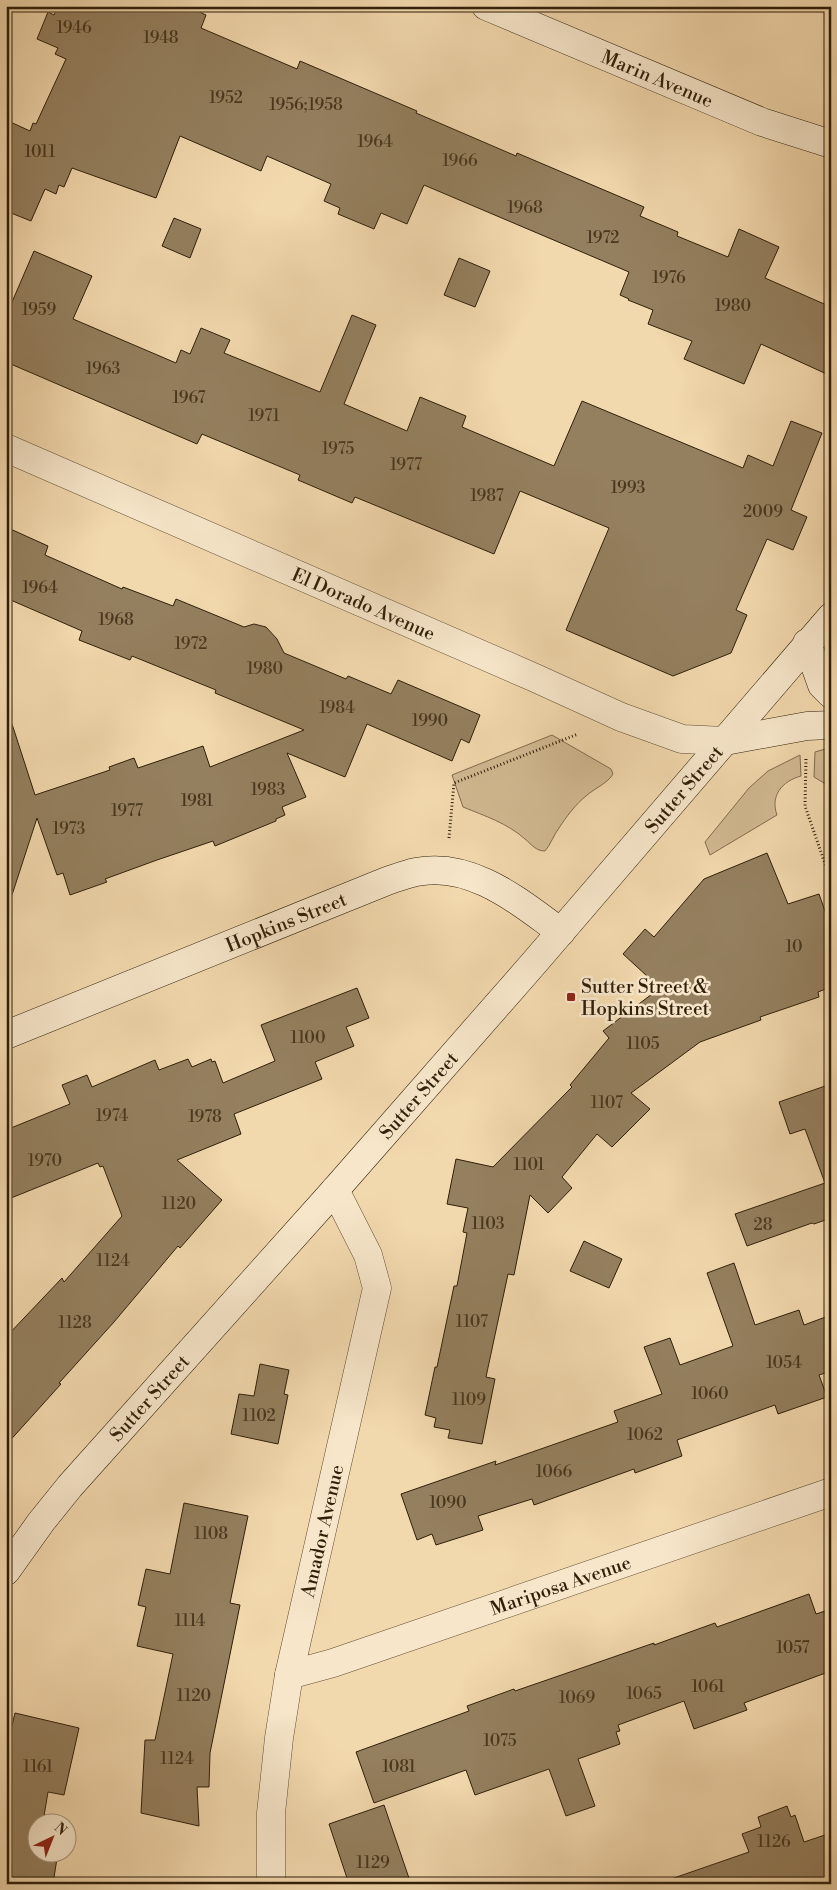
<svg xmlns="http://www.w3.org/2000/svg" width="837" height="1890" font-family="'Libre Bodoni',serif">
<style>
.green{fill:#d1b991;stroke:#806c4d}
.building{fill:#947f5e;stroke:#2f1f09}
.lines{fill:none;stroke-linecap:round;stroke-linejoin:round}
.street-casing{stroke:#604d32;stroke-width:29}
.secondary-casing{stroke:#2f1f09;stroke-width:29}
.path{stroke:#2f1f09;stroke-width:3;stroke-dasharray:1 2.5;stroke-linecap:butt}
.street{stroke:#f7e6ca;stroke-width:28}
.secondary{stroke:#f7e6ca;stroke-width:28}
.poi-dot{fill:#8f2418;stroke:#f7e6ca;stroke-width:2}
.labels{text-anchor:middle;stroke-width:5;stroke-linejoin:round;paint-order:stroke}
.number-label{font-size:16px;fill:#48371e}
.street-label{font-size:19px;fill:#2f1f09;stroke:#f7e6ca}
.poi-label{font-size:19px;fill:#2f1f09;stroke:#f7e6ca;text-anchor:start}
</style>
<rect width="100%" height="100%" fill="#f2d8ad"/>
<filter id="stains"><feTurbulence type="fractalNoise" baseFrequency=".004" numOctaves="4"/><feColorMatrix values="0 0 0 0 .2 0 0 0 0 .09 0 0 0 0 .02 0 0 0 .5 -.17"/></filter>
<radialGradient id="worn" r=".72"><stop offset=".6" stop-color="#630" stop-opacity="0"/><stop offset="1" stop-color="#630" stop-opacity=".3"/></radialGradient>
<!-- green -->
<path class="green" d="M552,735L611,769L613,774C608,783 595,788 586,796C576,804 566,817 559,828C553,836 551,844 545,851C536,851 532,845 525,839C507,823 485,816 463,807L452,775Z
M825,749L831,750L830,792L824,783L814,777L815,752Z
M800,755L801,776C782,781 770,796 777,815L710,855L705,842L749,788L768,771Z"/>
<!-- building -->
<path class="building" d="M58,6H186L206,15L201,28L297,69L300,61L417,111L416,113L516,156L517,153L644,207L640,216L678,232L677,236L728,257L739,229L779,247L765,278L831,307V376L761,344L744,384L684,359L692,341L648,324L653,310L628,300L629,299L620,295L629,272L424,185L407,224L381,213L374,229L338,214L340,208L324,201L331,184L267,156L261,171L180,136L156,198L72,168L64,187L59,185L56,194L45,189L31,221L6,211V120L30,131L33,123L36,124L66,59L55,54L58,48L37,39L48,12L54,15Z
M174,218L201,229L190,258L162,246Z
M34,251L92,276L73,319L176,363L181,350L190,354L201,328L230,340L224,353L320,392L352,315L376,325L344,404L407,431L420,397L466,416L462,427L554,466L582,401L743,468L748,455L773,466L791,421L822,433L791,510L807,517L793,550L767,539L736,610L747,615L731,653L673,676L566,630L609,528L520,491L494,554L355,497L352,503L298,480L300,475L202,434L197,444L6,362V316Z
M459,258L490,271L475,307L444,295Z
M6,527L48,546L45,555L122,589L123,587L173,606L176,599L244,627L254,624L266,627L277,639L284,653L346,679L348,676L391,694L398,680L480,715L469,743L461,739L452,761L367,724L345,777L287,753L306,797L282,807L285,815L276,819V821L215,846L213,841L157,860L105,879L107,882L70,895L63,873L57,875L37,818L12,895L6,894V725L12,724L35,795L110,770L109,767L134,758L138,768L203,746L210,767L304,730L215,693L216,690L132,656L130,660L79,640L82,631L6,598Z
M767,853L788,904L819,894L831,928V987L818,992L819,997L760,1017L761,1020L700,1042L631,1093L650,1109L612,1147L597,1134L562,1177L572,1188L548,1213L530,1195L514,1275L508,1274L486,1377L495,1379L482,1444L448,1438L450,1430L434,1427L436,1418L425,1415L435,1367H437L454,1286H457L467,1233L463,1232L468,1208L447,1204L456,1159L493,1167L572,1087L570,1085L609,1038L603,1031L660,988L623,954L645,929L654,937L704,879Z
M357,988L369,1018L346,1027L354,1046L315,1062L322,1079L234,1114L241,1134L177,1160L222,1200L180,1248L178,1246L114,1322L59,1383L61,1384L6,1445V1337L62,1278L64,1282L122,1216L103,1166L100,1167L98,1163L6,1200V1130L70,1104L62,1085L87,1075L92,1087L155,1060L159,1070L188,1059L192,1067L211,1059L212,1062L215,1061L223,1083L275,1061L261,1025Z
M831,1084V1218L814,1224L812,1223L747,1246L735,1214L825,1183L805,1129L790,1134L779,1102Z
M584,1241L622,1259L609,1288L570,1271Z
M734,1263L755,1325L799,1310L804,1325L831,1315V1371L819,1375L827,1397L778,1414L775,1405L677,1440L682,1456L635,1473L634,1469L534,1505L532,1499L478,1516L483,1530L436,1545L432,1534L417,1540L401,1494L496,1461L495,1465L618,1422L614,1411L662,1394L644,1347L670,1338L680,1365L733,1346L707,1273Z
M260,1364L289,1370L284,1394L288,1395L278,1444L231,1434L239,1394L254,1396Z
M184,1503L248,1516L230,1603L240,1605L210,1753L209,1787H197L199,1826L141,1813L145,1740H155L173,1654L137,1646L146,1607L138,1605L146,1569L170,1574Z
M809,1594L816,1614L831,1609V1671L744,1703L747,1710L694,1729L684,1701L618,1725L620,1731L616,1732L620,1744L578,1759L595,1806L566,1816L549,1769L475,1795L466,1770L374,1803L356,1752L469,1711L467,1706L514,1689L515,1691L654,1643V1645L715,1623L717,1627Z
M15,1713L79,1728L64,1795L48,1792L43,1822H38V1852H58L53,1884H6V1750Z
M384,1805L411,1884H349L329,1824Z
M787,1806L791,1817L795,1815L804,1842L831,1833V1884H672L671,1879L749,1852L742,1834L761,1827L758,1817Z"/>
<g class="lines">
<defs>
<g id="street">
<path id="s1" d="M6,448L533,677L621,717L682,739L725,741"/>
<path id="s2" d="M289,1675L333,1663L831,1492"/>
<path id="s3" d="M271,1884V1813L279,1738L289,1675L377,1288L368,1255L335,1190"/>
</g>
<g id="secondary">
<path id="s4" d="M486,6L762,122L831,144"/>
<path d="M807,643L822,685L831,694"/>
<path d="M725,741L807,726L831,725"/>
<path id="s5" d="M6,1035L387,881C396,878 406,874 416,872C472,861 519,902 561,932"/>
<path id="s6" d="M6,1571L41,1522L70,1486L335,1190L534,963L831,617"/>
</g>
</defs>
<!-- street casing -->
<use href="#street" class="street-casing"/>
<!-- secondary casing -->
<use href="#secondary" class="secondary-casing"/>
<!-- path -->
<path class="path" d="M806,759L805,806L831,881
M449,838L454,783L578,734"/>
<!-- street -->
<use href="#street" class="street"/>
<!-- secondary -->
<use href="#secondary" class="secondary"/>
</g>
<!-- markers -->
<rect class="poi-dot" x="566" y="992" width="10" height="10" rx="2.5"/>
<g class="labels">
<!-- number labels -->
<g class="number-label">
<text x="74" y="33">1946</text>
<text x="161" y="43">1948</text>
<text x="226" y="103">1952</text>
<text x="306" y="110">1956;1958</text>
<text x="375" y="147">1964</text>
<text x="40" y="157">1011</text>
<text x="460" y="166">1966</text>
<text x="525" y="213">1968</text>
<text x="603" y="243">1972</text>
<text x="669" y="283">1976</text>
<text x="733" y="311">1980</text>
<text x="39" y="315">1959</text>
<text x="103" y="374">1963</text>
<text x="189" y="403">1967</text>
<text x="264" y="421">1971</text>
<text x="338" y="454">1975</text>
<text x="406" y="470">1977</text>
<text x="628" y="493">1993</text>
<text x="487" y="501">1987</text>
<text x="763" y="517">2009</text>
<text x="40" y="593">1964</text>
<text x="116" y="625">1968</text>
<text x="191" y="649">1972</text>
<text x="265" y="674">1980</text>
<text x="337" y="713">1984</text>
<text x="430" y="726">1990</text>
<text x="268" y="795">1983</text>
<text x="197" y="806">1981</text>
<text x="127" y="816">1977</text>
<text x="69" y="834">1973</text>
<text x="794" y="952">10</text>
<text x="308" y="1043">1100</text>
<text x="643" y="1049">1105</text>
<text x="607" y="1108">1107</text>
<text x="112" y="1121">1974</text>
<text x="205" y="1122">1978</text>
<text x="45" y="1166">1970</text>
<text x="529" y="1170">1101</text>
<text x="179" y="1209">1120</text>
<text x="488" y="1229">1103</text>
<text x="763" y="1230">28</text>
<text x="113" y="1266">1124</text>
<text x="472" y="1327">1107</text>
<text x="75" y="1328">1128</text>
<text x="784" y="1368">1054</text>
<text x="710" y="1399">1060</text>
<text x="469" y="1405">1109</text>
<text x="259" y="1421">1102</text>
<text x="645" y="1440">1062</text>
<text x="554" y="1477">1066</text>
<text x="448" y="1508">1090</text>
<text x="211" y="1539">1108</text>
<text x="190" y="1626">1114</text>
<text x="793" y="1653">1057</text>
<text x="708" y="1692">1061</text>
<text x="644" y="1699">1065</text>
<text x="194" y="1701">1120</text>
<text x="577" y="1703">1069</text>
<text x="500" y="1746">1075</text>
<text x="177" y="1764">1124</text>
<text x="38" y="1772">1161</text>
<text x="399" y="1772">1081</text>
<text x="774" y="1847">1126</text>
<text x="373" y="1868">1129</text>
</g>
<!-- street labels -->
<g class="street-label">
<text dy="7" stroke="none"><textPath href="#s4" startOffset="186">Marin Avenue</textPath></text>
<text dy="7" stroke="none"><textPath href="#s1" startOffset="390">El Dorado Avenue</textPath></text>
<text dy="7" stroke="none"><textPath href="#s6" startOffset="1035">Sutter Street</textPath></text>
<text dy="7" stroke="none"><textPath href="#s5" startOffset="302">Hopkins Street</textPath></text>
<text dy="7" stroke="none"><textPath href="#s6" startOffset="630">Sutter Street</textPath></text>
<text dy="7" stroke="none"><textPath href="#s6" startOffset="225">Sutter Street</textPath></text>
<text dy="7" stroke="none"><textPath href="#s3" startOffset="358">Amador Avenue</textPath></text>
<text dy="7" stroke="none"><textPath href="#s2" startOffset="286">Mariposa Avenue</textPath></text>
</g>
<!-- poi labels -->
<g class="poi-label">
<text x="581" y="993">Sutter Street &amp;<tspan x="581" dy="22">Hopkins Street</tspan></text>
</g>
</g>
<!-- margin -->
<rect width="837" height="1890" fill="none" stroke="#f2d8ad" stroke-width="25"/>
<rect x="8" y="8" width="822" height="1875" fill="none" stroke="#2f1f09" stroke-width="2.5"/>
<rect x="12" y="12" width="812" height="1865" fill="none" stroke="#2f1f09"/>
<!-- north arrow -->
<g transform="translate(52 1838) rotate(43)"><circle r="24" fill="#f7e6ca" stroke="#a7967d"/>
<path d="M0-4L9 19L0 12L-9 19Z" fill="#8f2418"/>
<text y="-8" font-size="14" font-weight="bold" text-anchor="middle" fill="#2f1f09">N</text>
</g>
<rect width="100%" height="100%" filter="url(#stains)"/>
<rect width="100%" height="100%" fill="url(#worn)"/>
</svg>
